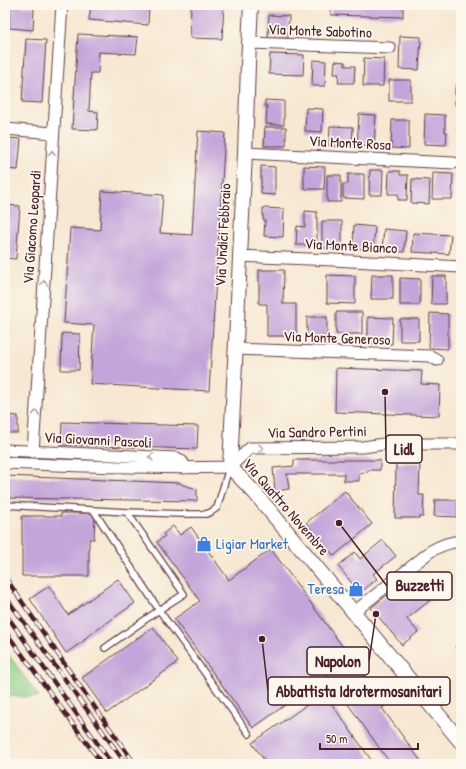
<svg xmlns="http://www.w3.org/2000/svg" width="466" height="769" font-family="'Patrick Hand',sans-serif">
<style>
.green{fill:#8ecf87;stroke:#6c7759}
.building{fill:#c2a5da}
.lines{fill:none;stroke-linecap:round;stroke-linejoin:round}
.service-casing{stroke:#643d44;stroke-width:8}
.minor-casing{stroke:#643d44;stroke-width:13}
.tertiary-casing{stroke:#643d44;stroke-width:16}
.service{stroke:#fff;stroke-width:5.5}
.minor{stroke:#fff;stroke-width:11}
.tertiary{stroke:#fff;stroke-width:14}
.rail-casing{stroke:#4a1f2b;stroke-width:4.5}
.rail{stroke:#fbf7ec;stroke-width:3;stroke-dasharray:9;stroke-linecap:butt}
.oneway{stroke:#ae9aa0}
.labels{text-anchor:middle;stroke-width:3.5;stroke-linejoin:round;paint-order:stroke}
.street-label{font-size:15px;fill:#4a1f2b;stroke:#fbf7ec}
.shop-label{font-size:15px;fill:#366cbe;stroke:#fbf7ec;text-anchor:start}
.leader{fill:none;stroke:#4a1f2b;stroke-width:1.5}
.callout-dot{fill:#4a1f2b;stroke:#fbf7ec;stroke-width:1.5}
.callout{fill:#fbf7ec;stroke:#4a1f2b;stroke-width:1.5}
.callout-label{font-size:16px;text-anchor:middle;font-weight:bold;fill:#4a1f2b}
</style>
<rect width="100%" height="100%" fill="#fbf7ec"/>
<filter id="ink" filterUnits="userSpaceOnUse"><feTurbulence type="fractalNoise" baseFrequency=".025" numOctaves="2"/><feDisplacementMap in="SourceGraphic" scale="8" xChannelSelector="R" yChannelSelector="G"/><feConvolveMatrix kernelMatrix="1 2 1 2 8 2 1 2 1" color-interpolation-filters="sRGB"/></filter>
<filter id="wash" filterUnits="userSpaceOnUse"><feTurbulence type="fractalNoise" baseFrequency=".012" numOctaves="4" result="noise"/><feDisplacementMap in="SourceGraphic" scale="16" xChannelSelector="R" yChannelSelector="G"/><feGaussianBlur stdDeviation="0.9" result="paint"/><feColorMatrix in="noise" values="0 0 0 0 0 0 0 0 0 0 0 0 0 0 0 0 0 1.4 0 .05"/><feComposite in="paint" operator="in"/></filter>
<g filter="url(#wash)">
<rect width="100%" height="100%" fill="#f6e8d2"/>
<!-- green -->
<path class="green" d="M5,650L39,697L5,696Z"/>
<g id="blocks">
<!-- building -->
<path class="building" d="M91,5H149L148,25L89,20Z
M191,5H224L222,39L190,38Z
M286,5H305V7L286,6Z
M331,5H403V17L331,15Z
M10,6L34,7L33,30L9,28Z
M269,15L289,16L288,38H268Z
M78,34L138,37L136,54L99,52L98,73H91L89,111L98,112L97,130L72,129Z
M400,36L421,37L419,70L399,69Z
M26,39L46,40L42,103L22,102Z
M270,54L304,55L303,75L269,74Z
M364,58L384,59L383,86H363Z
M313,60L326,61L325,86H312Z
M335,61L345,62V66H355L354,83H338L339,74H334Z
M389,80H411V101H389Z
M265,100L284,101V125L266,124L267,106H265Z
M306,108L323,109L322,132L305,131Z
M359,114L376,115L374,147L357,146Z
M425,114L445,115V132H447L446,145L424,144Z
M392,120H409V149L391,148Z
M330,126L353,127L352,147L329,146Z
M265,127H286V146H264Z
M198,131L225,133L209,391L90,384L94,325L64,323L70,228L100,230L102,191L163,195L160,233L192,235Z
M5,138L21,139L18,170L5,169Z
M261,166L275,167V195L261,194Z
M304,166L325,167L324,189H304Z
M370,170H383L382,195H369Z
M389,171H400V175H408L407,200H398V194H388Z
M433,173L453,174L452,199H432Z
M348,174H364V199L343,198V184H348Z
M327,175H341V202H327Z
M412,179L430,180L429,204L411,203Z
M5,205L20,206L16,259L5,258Z
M263,208L284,209L283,237L264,236L265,220H263Z
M305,211L317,212V245H296L297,226L305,227Z
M322,221H342V248H322Z
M354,225L375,227L373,250L353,248Z
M384,229L406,231L404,252L382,250Z
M413,233L451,235L449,254L412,252Z
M259,270H284L283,304H296V336H267V304H259Z
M327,275L355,276V304L327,303Z
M372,275H393V299H371Z
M432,276H446V304H431Z
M400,278L420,279V305H400Z
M336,312H362V334H336Z
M430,313L448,314V349L429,348Z
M307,317H327V337H307Z
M368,317L393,318L392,344L368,343Z
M400,319H419V341H400Z
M62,333L80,334L79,370H61Z
M336,368L422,371L421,384L440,385L439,416L335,412Z
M5,415L18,416V433H5Z
M62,422L198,426L197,449L61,445Z
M294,460H380V470H368V472L359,473V481H344V474H287L289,489L275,491L273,468L294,466Z
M396,463H420L419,495H424L423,517H419V518H395Z
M5,476L180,483L183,485L197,489V501L5,498Z
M345,491L372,524L334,556L306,523Z
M435,500H458V517L434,516Z
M61,513H91L95,516L94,539H89V576H22V516H61Z
M173,526L180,535L191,527L229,580L271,549L351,658H352L366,678L358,683L366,693L376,685L389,703L382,708L423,764H391L327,675L253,728L174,619L200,601L157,542L165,536L163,534Z
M383,540L396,556L373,574L377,579L360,593L338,566L355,552L360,559Z
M425,573L440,592L407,619L418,632L402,645L371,608L387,595L392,600Z
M118,579L135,603L84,639L85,640L66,653L30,599L49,586L68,615Z
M153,627L178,662L107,713L82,678Z
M461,642V655L455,647Z
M324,693L374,764H267L252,743Z"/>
</g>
</g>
<g filter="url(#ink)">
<use href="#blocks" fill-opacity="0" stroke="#643d44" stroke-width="1"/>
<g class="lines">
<defs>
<path id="service" d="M5,505L127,512L182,514H206L211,512L217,508L229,468
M94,511L159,610L184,594L127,512
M105,648L159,610L249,734"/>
<path id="minor" d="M249,43L390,48
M461,89V103
M5,129L53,133
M245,153L454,163
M239,256L333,260L461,267
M235,349L430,356L437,360
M5,450L177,458C182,460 184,463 185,468
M33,452L62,5
M5,463C80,466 155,469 230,467L250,448L363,447L384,444H461
M354,612L431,551C441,545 449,542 461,541"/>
<path id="tertiary" d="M251,5L248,65L245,153L230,467L255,493L461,742"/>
</defs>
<!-- service casing -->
<use href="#service" class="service-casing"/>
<!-- minor casing -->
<use href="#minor" class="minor-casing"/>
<!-- tertiary casing -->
<use href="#tertiary" class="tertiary-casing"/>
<!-- service -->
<use href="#service" class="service"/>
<!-- minor -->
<use href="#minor" class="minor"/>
<!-- tertiary -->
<use href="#tertiary" class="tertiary"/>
<defs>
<path id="rail" d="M5,577L79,685L135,764
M5,596L126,764
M5,613L112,764
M5,631L102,764"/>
</defs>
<!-- rail casing -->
<use href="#rail" class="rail-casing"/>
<!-- rail -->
<use href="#rail" class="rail"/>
</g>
<!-- one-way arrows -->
<defs><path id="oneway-chevron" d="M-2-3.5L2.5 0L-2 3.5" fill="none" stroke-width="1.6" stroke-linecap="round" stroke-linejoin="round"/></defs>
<g class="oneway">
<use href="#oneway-chevron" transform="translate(52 153) rotate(-86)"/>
<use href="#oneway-chevron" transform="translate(44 283) rotate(-86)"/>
<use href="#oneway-chevron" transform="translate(36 413) rotate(-86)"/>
<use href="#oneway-chevron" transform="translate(261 448) rotate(-1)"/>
<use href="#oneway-chevron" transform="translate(151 457) rotate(-177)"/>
</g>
</g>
<!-- icons -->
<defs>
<symbol id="shop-bare" viewBox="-9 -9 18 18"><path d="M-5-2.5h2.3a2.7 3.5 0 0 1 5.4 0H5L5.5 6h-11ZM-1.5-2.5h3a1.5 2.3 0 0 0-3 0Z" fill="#3f7fe0" stroke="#fbf7ec" stroke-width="2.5" paint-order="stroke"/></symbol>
</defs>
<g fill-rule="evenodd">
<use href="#shop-bare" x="193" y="533" width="22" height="22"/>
<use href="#shop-bare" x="345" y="578" width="22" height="22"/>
</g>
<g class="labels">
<!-- street labels -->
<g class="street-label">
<text transform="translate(320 31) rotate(2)" y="5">Via Monte Sabotino</text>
<text transform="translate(350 143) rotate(3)" y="5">Via Monte Rosa</text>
<text transform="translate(32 227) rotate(-86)" y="5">Via Giacomo Leopardi</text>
<text transform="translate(223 235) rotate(-87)" y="5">Via Undici Febbraio</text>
<text transform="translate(351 246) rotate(3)" y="5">Via Monte Bianco</text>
<text transform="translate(337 338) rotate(2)" y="5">Via Monte Generoso</text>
<text transform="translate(317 432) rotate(-1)" y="5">Via Sandro Pertini</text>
<text transform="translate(98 440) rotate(3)" y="5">Via Giovanni Pascoli</text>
<text transform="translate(286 507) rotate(49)" y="5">Via Quattro Novembre</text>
</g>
<!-- shop labels -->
<g class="shop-label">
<text x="216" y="549">Ligiar Market</text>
<text x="344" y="594" text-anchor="end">Teresa</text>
</g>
</g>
<!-- callouts -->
<path class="leader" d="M385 392L386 449M339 523L387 586M376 614L369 661M262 639L268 691"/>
<g class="callout-dot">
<circle cx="385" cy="392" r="4"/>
<circle cx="339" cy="523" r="4"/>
<circle cx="376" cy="614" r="4"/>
<circle cx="262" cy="639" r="4"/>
</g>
<g class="callout">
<rect x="386" y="435" width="36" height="28" rx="4"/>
<rect x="387" y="572" width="65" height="28" rx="4"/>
<rect x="307" y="647" width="62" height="28" rx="4"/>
<rect x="268" y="677" width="182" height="28" rx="4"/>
</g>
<g class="callout-label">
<text x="404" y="455">Lidl</text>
<text x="420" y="591">Buzzetti</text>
<text x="338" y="667">Napolon</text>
<text x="359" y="697">Abbattista Idrotermosanitari</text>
</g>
<!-- margin -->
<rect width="466" height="769" fill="none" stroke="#fbf7ec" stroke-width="20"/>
<!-- scale -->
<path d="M320 743v6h98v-6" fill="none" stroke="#4a1f2b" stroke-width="2"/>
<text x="326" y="743" font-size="12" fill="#4a1f2b" stroke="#fbf7ec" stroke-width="3" paint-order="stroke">50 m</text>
</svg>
